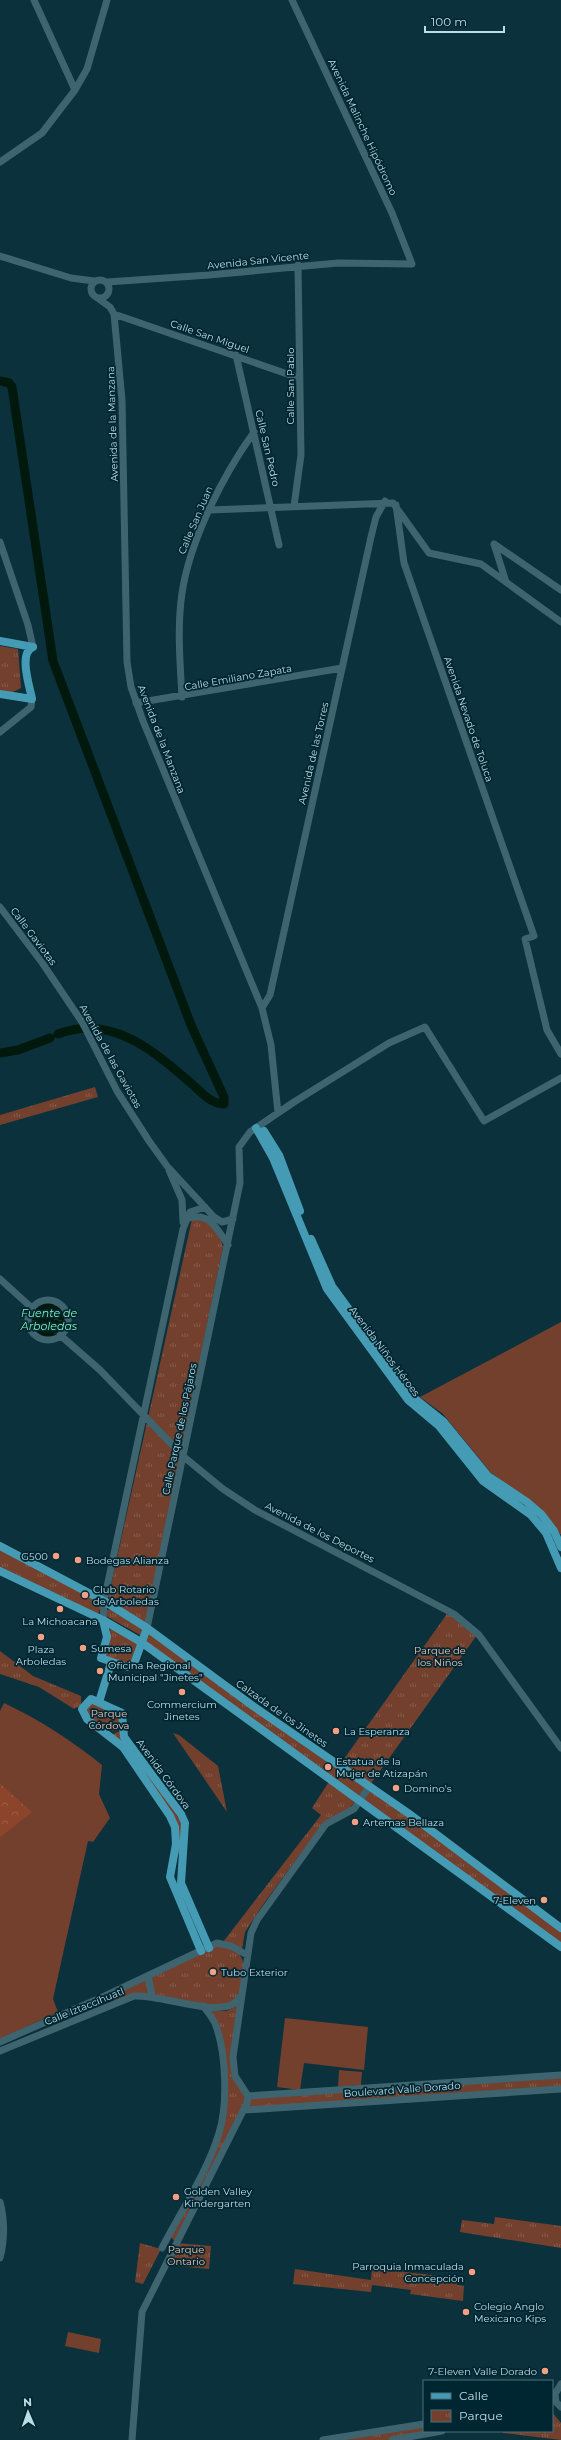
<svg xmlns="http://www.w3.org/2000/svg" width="561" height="2440" font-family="Montserrat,sans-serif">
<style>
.grass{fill:#73402e}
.forest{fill:url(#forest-crowns)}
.park{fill:url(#park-tufts)}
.water{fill:url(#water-ripples)}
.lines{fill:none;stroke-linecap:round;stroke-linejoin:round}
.river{stroke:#00190c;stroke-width:9}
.minor{stroke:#3e6470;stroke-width:7}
.major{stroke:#459bb4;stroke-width:8}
.poi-dot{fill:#f39f83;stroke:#002731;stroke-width:1.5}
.labels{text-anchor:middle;stroke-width:3.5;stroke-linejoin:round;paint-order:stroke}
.street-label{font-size:10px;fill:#bbdde8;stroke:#002731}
.poi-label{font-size:10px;fill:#bbdde8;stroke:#002731;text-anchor:start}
.park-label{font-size:10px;fill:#f3c7b8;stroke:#002731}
.water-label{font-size:11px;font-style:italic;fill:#7df1b6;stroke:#002731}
</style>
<defs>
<pattern id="forest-crowns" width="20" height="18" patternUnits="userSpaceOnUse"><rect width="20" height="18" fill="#8c442a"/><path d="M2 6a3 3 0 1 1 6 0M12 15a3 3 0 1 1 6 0" fill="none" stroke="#9a5f49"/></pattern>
<pattern id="park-tufts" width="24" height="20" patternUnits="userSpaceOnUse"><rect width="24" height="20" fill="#73402e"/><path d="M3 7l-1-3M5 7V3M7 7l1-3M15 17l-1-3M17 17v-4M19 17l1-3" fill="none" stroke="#855b4c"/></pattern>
<pattern id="water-ripples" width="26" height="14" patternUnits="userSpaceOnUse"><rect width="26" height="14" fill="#00190c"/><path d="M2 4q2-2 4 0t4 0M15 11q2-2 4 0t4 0" fill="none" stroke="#233a2f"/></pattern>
</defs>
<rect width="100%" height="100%" fill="#0a313c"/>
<!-- grass -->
<path class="grass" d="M561,1322V1535L540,1508L491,1473L443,1414L420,1397Z
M4,1703C40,1720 71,1740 102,1765L99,1794L110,1818L93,1842L88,1841L53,1999L58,2012L0,2039V1838L31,1812L0,1783V1711Z
M285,2018L368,2027L364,2070L304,2063L300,2090L277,2087Z
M339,2070L362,2072L361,2085L338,2087Z
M68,2332L101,2339L99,2353L65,2346Z"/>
<!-- forest -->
<path class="forest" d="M0,1783L32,1812L0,1838Z"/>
<!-- park -->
<path class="park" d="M0,646L18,649L21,688L11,693L0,690Z
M95,1087L98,1097L0,1125V1115Z
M200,1216C211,1225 220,1233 223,1247L146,1623L109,1600V1594L192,1219Z
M0,1547L102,1602L98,1615L0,1570Z
M111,1609L145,1630L142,1636L106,1616L107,1610Z
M449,1611L477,1635L360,1799L144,1643L148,1631L339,1766Z
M111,1628L139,1643L130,1665L101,1658Z
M0,1651L33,1676L81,1696V1705L74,1709L39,1687L0,1674Z
M92,1700L121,1714V1726L117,1731C101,1733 88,1719 85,1705Z
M120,1731L182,1823L181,1854L176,1853L177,1831L111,1735Z
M173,1733L179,1735L218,1766L227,1812Z
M330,1780L356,1800L349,1809L324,1822L262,1906L245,1932L242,1949L229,1942H223L321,1815L312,1808Z
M370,1788L561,1929V1946L361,1800Z
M216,1946C224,1946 233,1947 239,1954C250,1967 243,2001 225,2005C203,2011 176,1999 155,1996C142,1995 127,1999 115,2001L112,1996Z
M242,1998L231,2058L246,2097V2104L175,2242L171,2237L207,2167L226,2094L222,2040L207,2009C225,2012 230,2014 242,1998Z
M561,2075V2088L245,2110L248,2096Z
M495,2217L561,2226V2248L460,2232L462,2220L494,2224Z
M140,2243L161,2249L143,2284L135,2282Z
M177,2243L211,2246L209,2269L165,2265Z
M372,2268L456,2278L457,2285L464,2286L463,2301L410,2294L411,2290L372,2285L371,2292L293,2284L295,2269L371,2280Z
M552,2412L561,2423V2440L503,2433V2431H552Z
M424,2424V2431L392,2440H322Z"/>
<!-- water -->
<path class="water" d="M32 1320a17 17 0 1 1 34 0a17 17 0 1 1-34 0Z"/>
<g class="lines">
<!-- river -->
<path class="river" d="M0,381L9,383L12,387L53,661L191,1025L224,1097V1104C211,1104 202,1093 193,1085C155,1052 112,1013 58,1034
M0,1053L18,1050L50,1038"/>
<!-- minor -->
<path class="minor" d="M34,0L75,90
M0,162L42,133L75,90L87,69L107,0
M0,256L71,278L94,281
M91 289a9 9 0 1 1 18 0a9 9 0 1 1-18 0Z
M107,282L209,275L338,263L412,264L392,213L292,0
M96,297L110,307L114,314L122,400L127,662L131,687L143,721L262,1008L271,1045L278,1113
M114,314L299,378
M236,355L279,545
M396,505L404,563L534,936L525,939L547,1030L561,1054
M294,506L301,455L298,265
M210,510L393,503L429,553L481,564L561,622
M0,542L28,625L33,647
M494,544L561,590
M494,544L506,582
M182,697C180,662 177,627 182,593C190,540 223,475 254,432
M136,703L342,668
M0,732L31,707L32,699
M0,907L43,964L82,1022L117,1091L149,1141L167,1166L214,1217L222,1222L233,1219
M262,1008L270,995L371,537L376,517L385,501
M169,1170L182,1200L183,1222
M186,1219C209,1210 217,1229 228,1245
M0,1279L32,1308
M28 1320a20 20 0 1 1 40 0a20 20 0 1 1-40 0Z
M60,1335L100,1370L184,1457L223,1489L255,1510L454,1614L479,1635L561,1748
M103,1620L104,1601L183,1229L190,1212L205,1207
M147,1628L240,1183L239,1147L250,1132L294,1102L389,1043L425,1027L484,1121L561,1078
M148,1976L152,1996
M0,2042L107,1995L217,1943L231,1946L247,1955
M0,2051L134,1996C161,1995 209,2014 231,2005C236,2003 239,1999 242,1994
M248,2096L561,2075
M245,2110L561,2089
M0,2202C5,2221 5,2238 0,2258
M162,2248C181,2211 207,2173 219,2133C228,2105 226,2053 216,2026C214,2019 208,2012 203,2006
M561,2384L555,2394L556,2402L561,2407
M132,2440L142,2312L247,2103L248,2096L235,2076L233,2057L251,1933L257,1920L326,1824L354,1809L369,1787
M323,2440L424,2424
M392,2440L442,2431"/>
<!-- major -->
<path class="major" d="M0,641L33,647
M0,694L32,699C30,687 18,653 33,647
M256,1128L273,1158L327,1289L408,1400L439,1426L483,1481L531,1515L546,1533L561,1568
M264,1131L279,1155L300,1211
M311,1239L332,1286L413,1397L443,1421L488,1476L527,1502L541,1514L554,1531L561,1547
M0,1546L104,1601L147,1628L253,1706L408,1813L561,1928
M0,1571L103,1620L141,1642L561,1947
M103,1620L107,1637L101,1658L127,1667L134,1664L147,1628
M99,1702L111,1663
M201,1951L170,1877L176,1844L175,1827L170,1816L123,1747L87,1719L82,1709L91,1699L122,1713L124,1737L181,1814L185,1823L181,1883L209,1948"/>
</g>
<!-- markers -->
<g class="poi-dot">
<circle cx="56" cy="1556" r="4"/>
<circle cx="78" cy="1560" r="4"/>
<circle cx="85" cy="1595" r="4"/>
<circle cx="60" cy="1609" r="4"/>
<circle cx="41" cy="1637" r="4"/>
<circle cx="83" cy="1648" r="4"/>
<circle cx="100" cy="1671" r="4"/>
<circle cx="182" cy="1692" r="4"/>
<circle cx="336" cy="1731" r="4"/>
<circle cx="328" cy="1767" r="4"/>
<circle cx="396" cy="1788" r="4"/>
<circle cx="355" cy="1822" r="4"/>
<circle cx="544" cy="1900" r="4"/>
<circle cx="213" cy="1972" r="4"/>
<circle cx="176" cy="2197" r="4"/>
<circle cx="472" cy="2272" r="4"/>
<circle cx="466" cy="2312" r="4"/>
<circle cx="545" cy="2371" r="4"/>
</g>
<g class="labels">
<!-- street labels -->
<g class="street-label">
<text transform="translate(363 127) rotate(65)" y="4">Avenida Malinche Hipódromo</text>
<text transform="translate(258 260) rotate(-6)" y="4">Avenida San Vicente</text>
<text transform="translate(210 336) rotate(19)" y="4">Calle San Miguel</text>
<text transform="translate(290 386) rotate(-90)" y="4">Calle San Pablo</text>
<text transform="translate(112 424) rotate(-92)" y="4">Avenida de la Manzana</text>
<text transform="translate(268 448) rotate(77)" y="4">Calle San Pedro</text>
<text transform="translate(195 520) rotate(-67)" y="4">Calle San Juan</text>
<text transform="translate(238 677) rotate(-10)" y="4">Calle Emiliano Zapata</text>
<text transform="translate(469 719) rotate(71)" y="4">Avenida Nevado de Toluca</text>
<text transform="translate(162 739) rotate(69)" y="4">Avenida de la Manzana</text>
<text transform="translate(313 753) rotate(-77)" y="4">Avenida de las Torres</text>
<text transform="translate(34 936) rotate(53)" y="4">Calle Gaviotas</text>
<text transform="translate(111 1056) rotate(61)" y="4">Avenida de las Gaviotas</text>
<text transform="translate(385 1351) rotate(53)" y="4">Avenida Niños Héroes</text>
<text transform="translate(179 1429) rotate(-78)" y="4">Calle Parque de los Pájaros</text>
<text transform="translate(320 1532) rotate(27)" y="4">Avenida de los Deportes</text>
<text transform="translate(282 1713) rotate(35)" y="4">Calzada de los Jinetes</text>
<text transform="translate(164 1774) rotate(54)" y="4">Avenida Córdova</text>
<text transform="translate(84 2006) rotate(-22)" y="4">Calle Iztaccíhuatl</text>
<text transform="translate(402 2089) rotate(-4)" y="4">Boulevard Valle Dorado</text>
</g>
<!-- poi labels -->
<g class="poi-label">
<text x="48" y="1560" text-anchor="end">G500</text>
<text x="86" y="1564">Bodegas Alianza</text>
<text x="93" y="1593">Club Rotario<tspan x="93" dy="12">de Arboledas</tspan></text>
<text x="60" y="1625" text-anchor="middle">La Michoacana</text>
<text x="91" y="1652">Sumesa</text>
<text x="41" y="1653" text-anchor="middle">Plaza<tspan x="41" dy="12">Arboledas</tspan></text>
<text x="108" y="1669">Oficina Regional<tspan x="108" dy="12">Municipal "Jinetes"</tspan></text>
<text x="182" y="1708" text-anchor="middle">Commercium<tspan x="182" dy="12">Jinetes</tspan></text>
<text x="344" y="1735">La Esperanza</text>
<text x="336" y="1765">Estatua de la<tspan x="336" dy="12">Mujer de Atizapán</tspan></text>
<text x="404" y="1792">Domino's</text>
<text x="363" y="1826">Artemas Bellaza</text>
<text x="536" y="1904" text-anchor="end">7-Eleven</text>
<text x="221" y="1976">Tubo Exterior</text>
<text x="184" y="2195">Golden Valley<tspan x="184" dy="12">Kindergarten</tspan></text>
<text x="464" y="2270" text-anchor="end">Parroquia Inmaculada<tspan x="464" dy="12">Concepción</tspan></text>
<text x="474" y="2310">Colegio Anglo<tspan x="474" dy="12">Mexicano Kips</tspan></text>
<text x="537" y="2375" text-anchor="end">7-Eleven Valle Dorado</text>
</g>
<!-- park labels -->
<g class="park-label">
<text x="440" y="1654">Parque de<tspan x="440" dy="12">los Niños</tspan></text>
<text x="109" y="1717">Parque<tspan x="109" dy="12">Córdova</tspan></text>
<text x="186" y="2253">Parque<tspan x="186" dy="12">Ontario</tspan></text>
</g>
<!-- water labels -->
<g class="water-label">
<text x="49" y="1317">Fuente de<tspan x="49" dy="13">Arboledas</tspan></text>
</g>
</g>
<!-- legend -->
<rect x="423" y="2380" width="130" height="52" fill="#002731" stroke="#4b707a"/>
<rect x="431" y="2393" width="20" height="6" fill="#459bb4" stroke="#4b707a"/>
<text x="459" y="2400" font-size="12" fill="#bbdde8">Calle</text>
<rect x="431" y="2410" width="20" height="12" fill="url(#park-tufts)" stroke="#4b707a"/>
<text x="459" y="2420" font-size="12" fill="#bbdde8">Parque</text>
<!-- north arrow -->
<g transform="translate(28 2412) rotate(358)" stroke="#002731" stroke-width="3" paint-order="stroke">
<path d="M0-3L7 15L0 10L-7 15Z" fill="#bbdde8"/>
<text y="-6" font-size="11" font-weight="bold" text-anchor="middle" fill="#bbdde8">N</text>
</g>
<!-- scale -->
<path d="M425 26v6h79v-6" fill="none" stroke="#bbdde8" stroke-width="2"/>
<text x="431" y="26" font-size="12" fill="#bbdde8" stroke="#002731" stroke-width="3" paint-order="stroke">100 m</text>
</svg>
